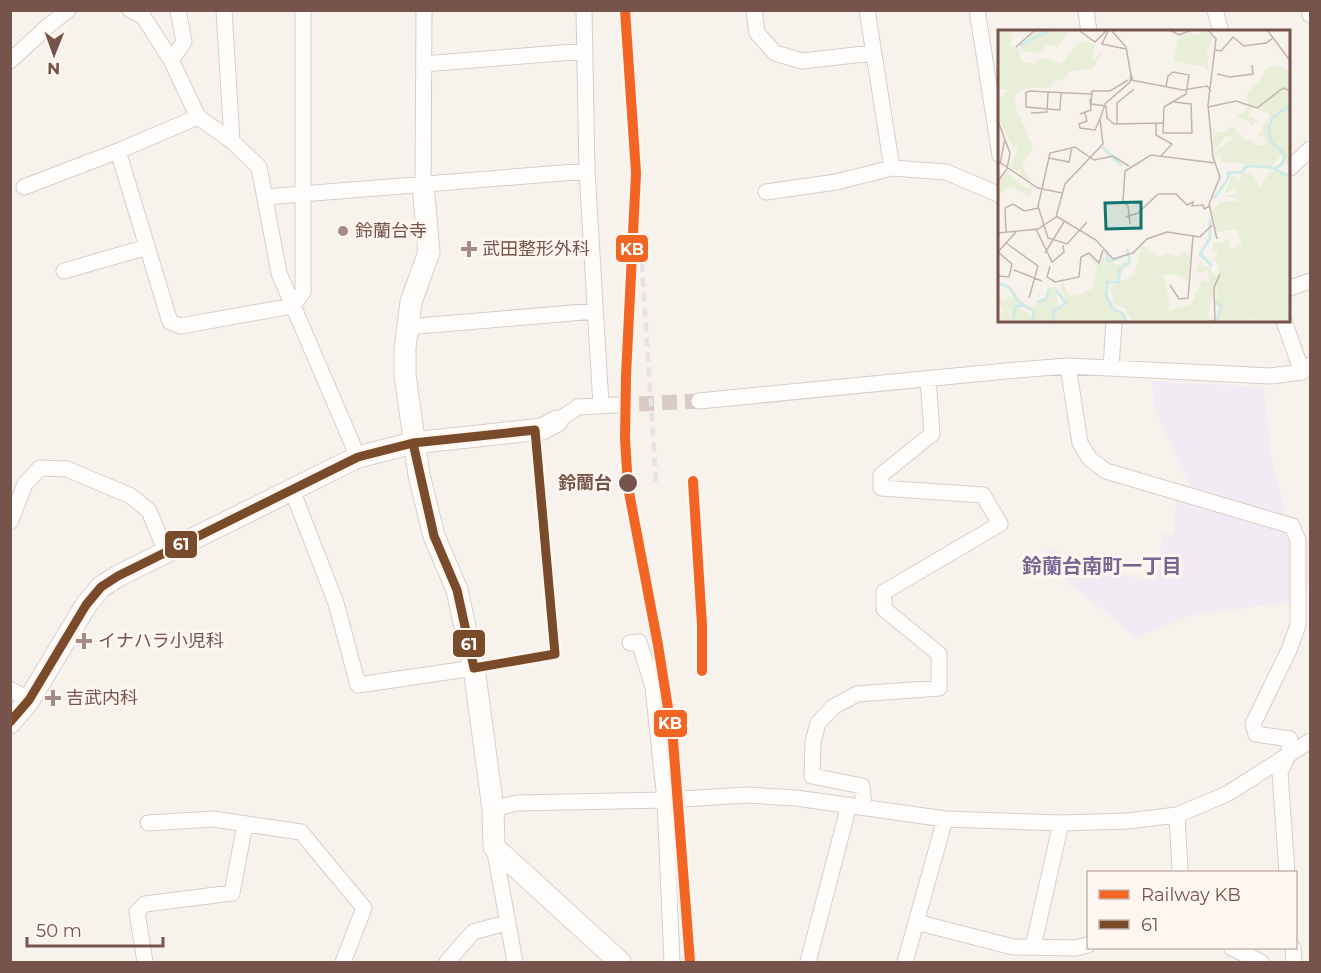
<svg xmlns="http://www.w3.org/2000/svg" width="1321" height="973" font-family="Montserrat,'Noto Sans JP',sans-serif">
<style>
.education{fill:#f2ebf4}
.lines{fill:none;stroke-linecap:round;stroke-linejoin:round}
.street-tunnel{stroke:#d8cac5;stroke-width:15;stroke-dasharray:15 8;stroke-linecap:butt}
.street-casing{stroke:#d6cdca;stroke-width:17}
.secondary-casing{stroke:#d9cecb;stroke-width:23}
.street{stroke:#fefdfc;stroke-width:15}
.secondary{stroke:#fefdfc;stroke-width:21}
.rail{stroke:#e4e3e5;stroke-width:4.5;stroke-dasharray:9 6;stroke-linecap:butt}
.bus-1-casing{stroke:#fff6ef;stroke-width:14}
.bus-1{stroke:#7a4b2a;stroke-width:9}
.rail-1-casing{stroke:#fff6ef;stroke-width:15}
.rail-1{stroke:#f26522;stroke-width:10}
.poi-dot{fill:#a48b84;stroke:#fff6ef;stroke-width:2}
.stop-dot{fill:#76544c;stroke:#fff6ef;stroke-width:2}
.labels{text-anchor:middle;stroke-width:6;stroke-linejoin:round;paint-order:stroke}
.poi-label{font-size:18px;fill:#76544c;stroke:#fff6ef;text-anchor:start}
.stop-label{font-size:18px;font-weight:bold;fill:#76544c;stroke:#fff6ef;text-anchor:end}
.neighbourhood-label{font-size:20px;font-weight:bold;fill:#7a6592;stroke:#fff6ef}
.inset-river{fill:none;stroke:#cfeae7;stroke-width:3}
.inset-road{fill:none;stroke:#c4b3ad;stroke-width:1.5}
.view{fill:#0f766e;fill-opacity:0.15;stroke:#0f766e;stroke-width:3}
.inset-edge{fill:none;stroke:#76544c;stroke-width:3}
.line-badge{stroke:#fff6ef;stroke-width:2}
.badge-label{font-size:16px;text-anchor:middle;font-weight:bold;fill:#fff}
</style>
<rect width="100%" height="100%" fill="#f8f2ed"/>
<!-- education -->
<path class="education" d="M1152,381L1264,387L1271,453L1287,519L1198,495L1189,485L1155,410Z
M1176,499L1285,532L1291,541V602L1192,615L1136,638L1040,559L1051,547L1083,570L1156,580L1163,534H1174Z
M1310,538V585H1305V539Z"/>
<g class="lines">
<!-- street-tunnel -->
<path class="street-tunnel" d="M616,405L699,401"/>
<defs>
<path id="street" d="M130,10L143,16L171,60L198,117L232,141L259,167L279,273L358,457
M224,10L232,141
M584,10L587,171L601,405
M754,10L757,33L775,53L802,61L873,53
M867,10L892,168
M977,10L1000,155
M1086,10L1089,32
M1215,10L1221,32
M1309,10L1310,15
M171,60L184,42L178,10
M10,61L47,27L68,10
M424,64L584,51
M118,151L170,322L181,326L292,306L303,292V10
M1290,168L1310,149
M423,185L424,10
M24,187L118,151L198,117
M766,192L836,182L892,168L946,172L1000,195
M265,197L587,171
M64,271L147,247
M1290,288L1310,281
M1284,321L1302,372
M407,327L595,311
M1068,366L1080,443L1090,459L1106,471L1292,526L1298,540V625L1289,650L1253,724L1256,734L1290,739L1289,753L1280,773L1287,872
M1111,368L1114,321
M699,401L1016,370L1068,366L1271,376L1302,372L1310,365
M557,421L578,407L616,405
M292,490L336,603L358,685L474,668
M10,522L25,484L40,468L67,469L131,496L149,511L166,552
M630,643L639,642L653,687L658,734L665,800L672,962
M10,689L29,700
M864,807L862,786L812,776L813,742L818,723L833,707L857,694L939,688V654L884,609V592L1000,524L983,495L881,488V475L932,434L928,379
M493,809L517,803L665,800L747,795L796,798L945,819L1061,823L1127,821L1177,815L1227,794L1310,741
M1177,815L1180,872
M148,823L213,819L301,832L364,908L343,962
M494,847L515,962
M916,922L1013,947L1076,948L1088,945
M1033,947L1061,823
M1232,948L1261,962
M1293,948L1294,962
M145,962L137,912L145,904L232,893L245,824
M447,962L473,932L506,923
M808,962L849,805
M905,962L945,819"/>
<path id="secondary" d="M423,185L429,252L411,302L405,348V375L419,475L434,536L457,590L474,668L493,809L494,847L620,962
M10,723L29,700L86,605L101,587L118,576L358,457L413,443L542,429L557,421"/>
</defs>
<!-- street casing -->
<use href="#street" class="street-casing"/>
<!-- secondary casing -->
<use href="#secondary" class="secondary-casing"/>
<!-- street -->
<use href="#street" class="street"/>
<!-- secondary -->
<use href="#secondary" class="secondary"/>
<!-- rail -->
<path class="rail" d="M636,173L656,483"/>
<defs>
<path id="bus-1" d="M535,430L555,654L474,668L457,590L434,536L413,443Z
M10,722L29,700L86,605L101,587L118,576L358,457L413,443"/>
</defs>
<!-- bus-1 casing -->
<use href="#bus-1" class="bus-1-casing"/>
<!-- bus-1 -->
<use href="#bus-1" class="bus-1"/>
<defs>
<path id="rail-1" d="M625,10L636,173L626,376L625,439L628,487L658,645L673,740L690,962
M693,481L702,625V671"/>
</defs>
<!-- rail-1 casing -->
<use href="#rail-1" class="rail-1-casing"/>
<!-- rail-1 -->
<use href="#rail-1" class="rail-1"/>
</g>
<!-- markers -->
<g class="poi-dot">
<circle cx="343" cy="231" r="6"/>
<path d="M466 240h6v6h6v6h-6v6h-6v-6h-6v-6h6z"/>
<path d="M81 632h6v6h6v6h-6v6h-6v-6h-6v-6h6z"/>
<path d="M50 689h6v6h6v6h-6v6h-6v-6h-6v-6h6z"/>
</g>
<circle class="stop-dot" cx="628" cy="483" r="10"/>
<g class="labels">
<!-- poi labels -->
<g class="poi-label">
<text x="355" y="237">鈴蘭台寺</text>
<text x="482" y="255">武田整形外科</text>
<text x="98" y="647">イナハラ小児科</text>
<text x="66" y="704">吉武内科</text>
</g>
<!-- stop labels -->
<g class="stop-label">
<text x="612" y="489">鈴蘭台</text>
</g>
<!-- neighbourhood labels -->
<g class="neighbourhood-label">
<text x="1102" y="573">鈴蘭台南町一丁目</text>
</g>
</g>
<!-- overview -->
<g transform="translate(998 30)">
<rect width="292" height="292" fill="#f8f2ed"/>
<path d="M0,1H15L12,14L23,20L21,26L26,33H37L43,27L63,34L77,16L87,11L97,15L94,30L106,21L94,39L71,41L69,48L57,51L52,58H29L17,64L16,73L35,117L24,136L34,151L21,147L23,139L18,143V139H11L20,117L14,115L0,87V71L10,59H0ZM37,1H71L59,17L49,15L41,23L27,22L21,16ZM192,1L196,6L209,1L215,8L209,21L211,44L206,37L175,31L180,9ZM276,35L292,40L293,135L284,133L288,126L285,122L275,136L222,132L224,123L218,129L216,123L236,107L228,106L216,121L215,107L217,103L229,101V98L235,96L245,109L256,111L258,116L269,114L266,105L259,107L270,87L273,98L275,92L270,83L255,77L249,89L254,86L259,91L253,97L251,92L238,87L249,80L250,62L261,52L267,40ZM0,136L2,143H10L29,158L37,155L31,167L14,157L0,165ZM272,140L286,144L292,152V256H288L292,258V292H263L261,288L258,292L256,289L218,292L222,277L218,272L221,237L216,228L221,222L215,220V212L221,214L232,208L231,216L236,220L244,213L239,199L218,202L214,182L222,172L240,171L238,167H226L241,163L237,158L226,164L234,145L242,151L243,145L253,142L262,157ZM144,215L160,227L168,223L181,227L185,221L192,226L190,251L176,244H166L172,276L169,281L193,274L204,250L211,252L210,241L198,243L202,232L199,222L205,237L213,236V242L220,246L210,286L212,291L214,284L216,292H134L126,278L116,275L112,257L136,245ZM90,224L101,234L105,227L119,235L129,230L121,250L117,248L110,256L108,267L119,280L113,276L114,281L122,282L129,292H19L7,275L15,292H0L5,279L0,273L2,265L4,271L11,266L19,269V277L35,286V275L47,271L49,258L58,257L60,278L69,272L63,258L65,251L69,263L76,266L95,258L99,238Z" fill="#e9eed8"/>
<path class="inset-river" d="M22,15L51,1M270,96L273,112L287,125L284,134L277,139M272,96L274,88L293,75M104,117L124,136M230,147V143L244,142L249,136L272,137L293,147M216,169L231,147M212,189V208L202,224L214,236M108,222L111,231L125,227M0,253L11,257L21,272L36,281L35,292M39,272L48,269L52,259M216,272L223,276L219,291M15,291L17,277L26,274M56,292L55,282L68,273L58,260M129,292L124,283L115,279L108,265L110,252H120L122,239L132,232L129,219"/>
<path class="inset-road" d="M82,1L97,12L108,1M110,1L104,14L128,19M114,1L128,17L133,45M174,1L181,5L191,1M211,1L218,9L210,75L215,127L222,147L211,174L219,209M270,1L293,32M18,17L36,1M217,20L223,21L235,7L246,16L268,13L275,8M219,44L232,47L255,44L254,35M130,50L112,61H94L93,74L108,76L109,88L116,94L165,93M133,50L185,60L209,56L213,61M168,57L170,46L175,42L191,45L188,64L166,77L165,103H194L193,74L176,72M63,63L62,80L28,77V62L33,61L50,62L93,64M210,77L238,71L259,78L285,58L293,61M33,83L49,82L50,62M87,83L89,91L81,94L82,98L97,100L102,89M82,84L93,80L92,69M0,91L12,123L9,139L0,151M158,93V105L174,114L163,126M119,94V73L136,59M51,128L71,132L74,117M1,132L40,158L64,163M2,134L7,108M125,171L130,176L132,194M125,171L127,141L153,125L217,133M58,186L98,210L115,229L135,223L149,209L169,202L202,207L214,195M128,187L140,183L160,164H178L189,175L195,172L194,176L205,175L206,179L212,176M89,192L69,214L50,208L40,176L52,123L77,117L96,130L115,126L131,136M38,199L54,232L66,222L65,215M8,202L7,178L15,174L26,181L41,178M0,203L40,199L58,187L67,154L105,114L102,89L107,74L132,52L133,44L135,51M8,213L40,236L31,268M47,223L66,192M52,236L49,247L57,252L81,247L83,227L91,223L101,233L105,220M16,240L44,251M0,246L11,247L14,234L0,222L18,202M172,255L181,269L190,268L195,206M217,292L216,258L222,244"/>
<path class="view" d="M143,172V198L108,199L107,173Z"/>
<rect width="292" height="292" class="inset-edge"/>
</g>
<g class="line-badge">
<rect x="615" y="234" width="34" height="29" rx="6" fill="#f26522"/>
<rect x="164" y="530" width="34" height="29" rx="6" fill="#7a4b2a"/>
<rect x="452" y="629" width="34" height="29" rx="6" fill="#7a4b2a"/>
<rect x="653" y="709" width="35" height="29" rx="6" fill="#f26522"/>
</g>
<g class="badge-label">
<text x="632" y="255">KB</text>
<text x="181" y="550">61</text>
<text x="469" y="650">61</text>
<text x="670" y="729">KB</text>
</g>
<!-- border -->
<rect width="1321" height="973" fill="none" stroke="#76544c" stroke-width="24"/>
<!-- legend -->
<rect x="1087" y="871" width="210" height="78" fill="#fff6ef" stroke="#c8b5ae" stroke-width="1.5"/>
<rect x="1099" y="890" width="30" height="9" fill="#f26522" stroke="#c8b5ae" stroke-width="1.5"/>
<text x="1141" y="901" font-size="18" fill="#76544c">Railway KB</text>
<rect x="1099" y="920" width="30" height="9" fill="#7a4b2a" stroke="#c8b5ae" stroke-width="1.5"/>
<text x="1141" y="931" font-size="18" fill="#76544c">61</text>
<!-- north arrow -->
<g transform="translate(54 54) rotate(181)" stroke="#fff6ef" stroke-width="4.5" paint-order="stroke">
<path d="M0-4.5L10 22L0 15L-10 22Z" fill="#76544c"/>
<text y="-9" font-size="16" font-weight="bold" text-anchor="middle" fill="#76544c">N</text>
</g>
<!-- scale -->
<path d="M27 937v9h136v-9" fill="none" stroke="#76544c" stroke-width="3"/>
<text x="36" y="937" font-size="18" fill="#76544c" stroke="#fff6ef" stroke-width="4.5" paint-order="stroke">50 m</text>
</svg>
